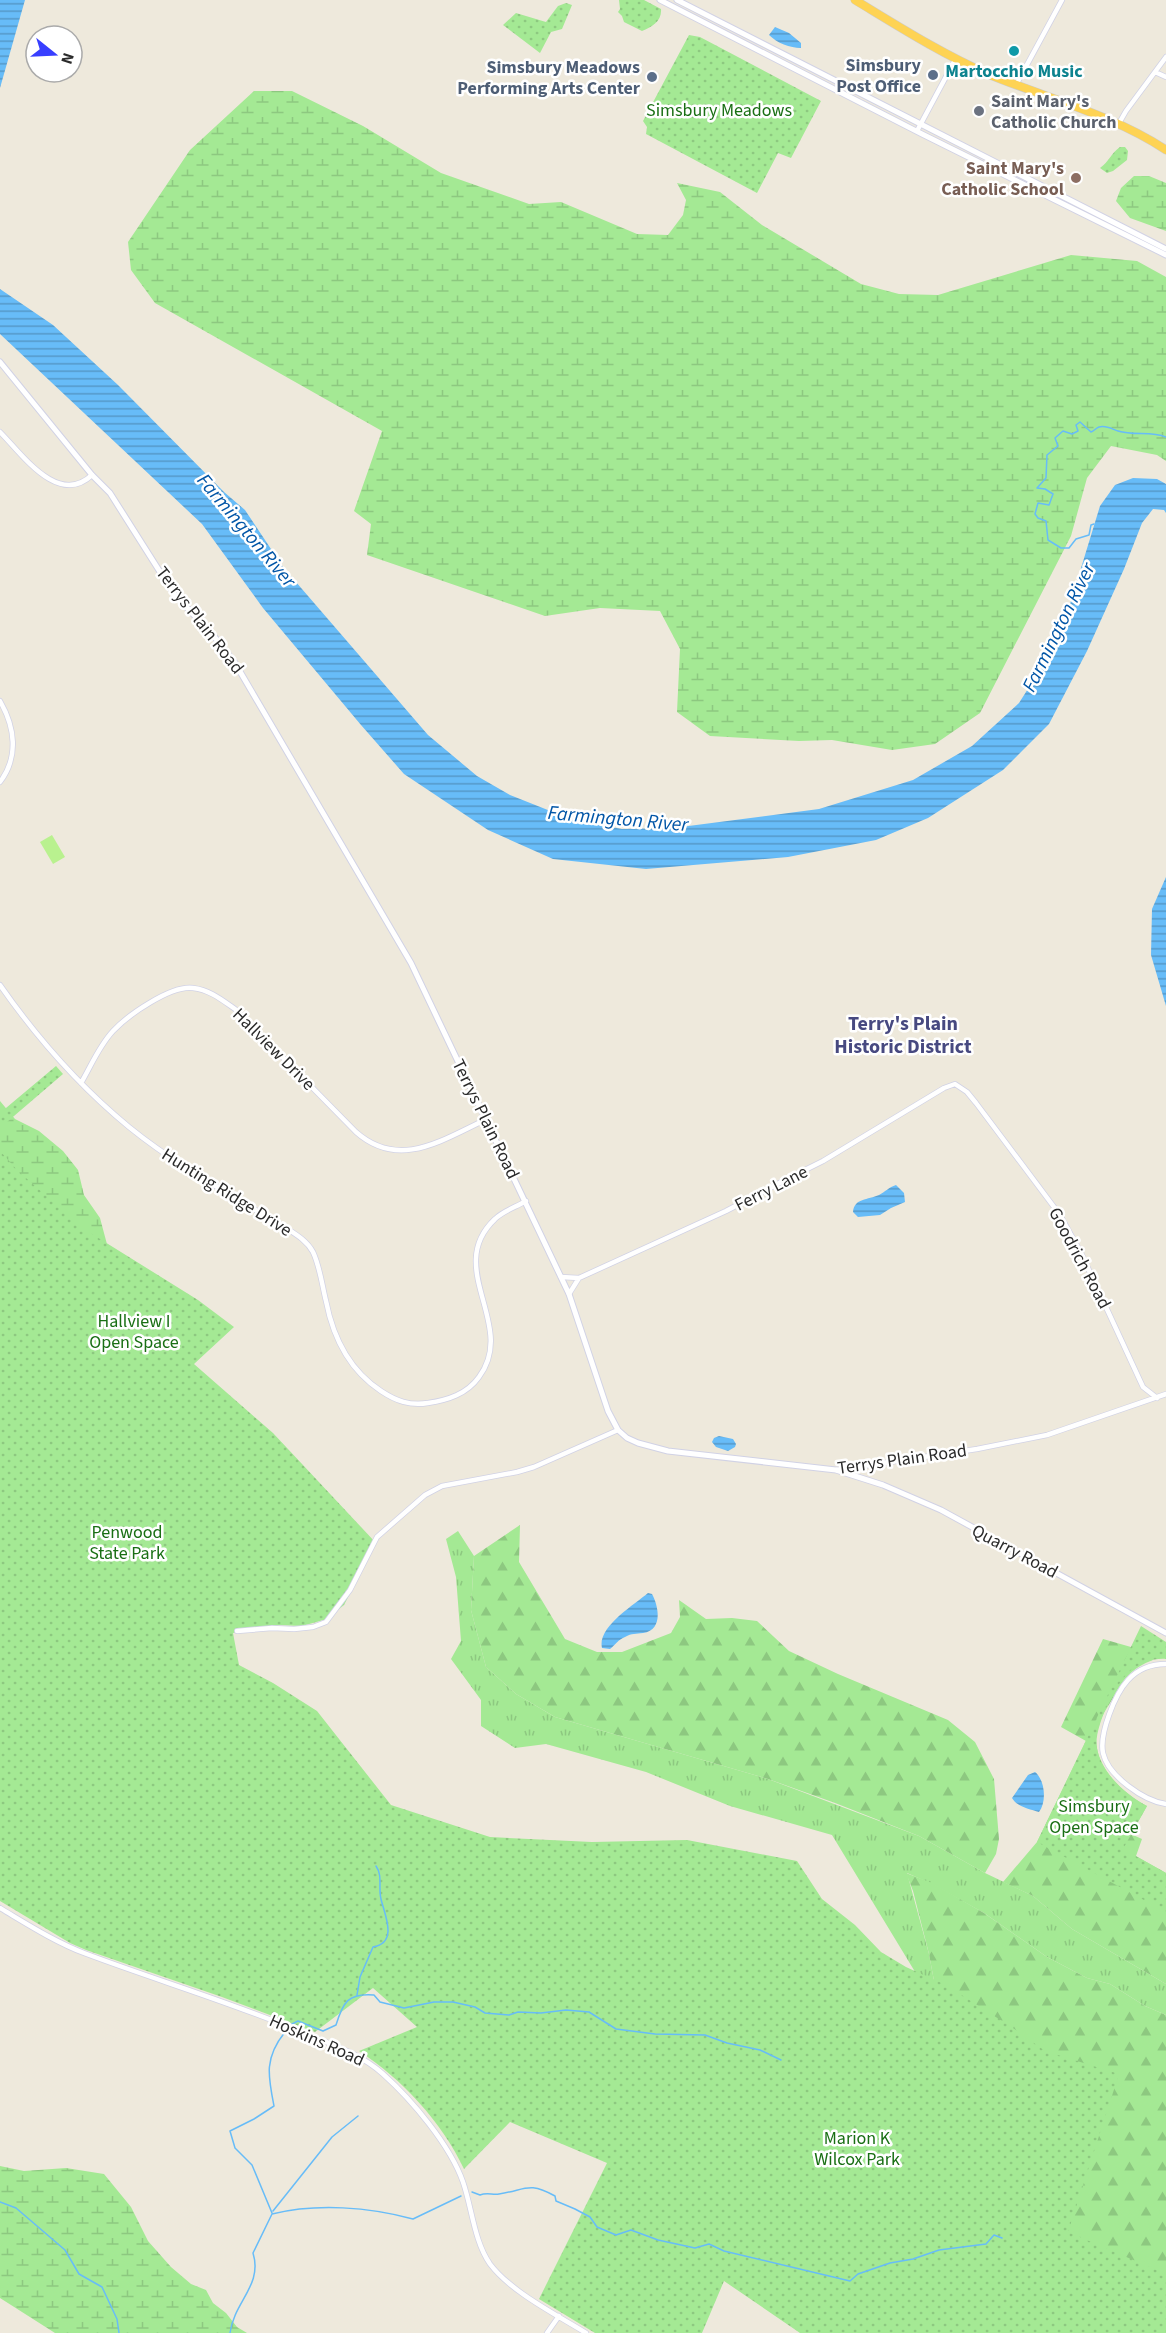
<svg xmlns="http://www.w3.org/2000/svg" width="1166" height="2333" font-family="'Source Sans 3',sans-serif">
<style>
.grass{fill:url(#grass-tufts)}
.forest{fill:url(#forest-firs)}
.wetland{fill:url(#wetland-marsh)}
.park{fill:url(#park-dots)}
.pitch{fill:#b9f18f}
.water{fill:url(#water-rules)}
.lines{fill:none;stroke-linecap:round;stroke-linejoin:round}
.stream{stroke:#67bcf8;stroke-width:1.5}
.minor-casing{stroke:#d1d2e5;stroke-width:6}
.tertiary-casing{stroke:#d1d2e5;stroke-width:7}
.trunk-casing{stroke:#ccc;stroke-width:9}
.minor{stroke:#fff;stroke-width:4.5}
.tertiary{stroke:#fff;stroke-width:5}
.trunk{stroke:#fed354;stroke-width:8}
.culture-dot{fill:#0f9aa8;stroke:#fff;stroke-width:2}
.service-dot{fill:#5c6f8a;stroke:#fff;stroke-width:2}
.worship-dot{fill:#6b7280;stroke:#fff;stroke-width:2}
.education-dot{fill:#8d6e63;stroke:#fff;stroke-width:2}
.labels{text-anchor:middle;stroke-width:5;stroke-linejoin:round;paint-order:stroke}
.service-label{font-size:18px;font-weight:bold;fill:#4e5e75;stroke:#fff;text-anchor:end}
.culture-label{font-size:18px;font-weight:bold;fill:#0d838f;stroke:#fff}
.worship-label{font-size:18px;font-weight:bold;fill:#5b616d;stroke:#fff;text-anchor:start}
.park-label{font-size:18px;fill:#196f14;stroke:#fff}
.education-label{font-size:18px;font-weight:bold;fill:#785e54;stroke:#fff;text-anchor:end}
.street-label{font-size:18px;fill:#2b2b2b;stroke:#fff}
.water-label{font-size:20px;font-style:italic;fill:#0256a7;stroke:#fff}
.neighbourhood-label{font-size:20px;font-weight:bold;fill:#474980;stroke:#fff}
</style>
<defs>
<pattern id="grass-tufts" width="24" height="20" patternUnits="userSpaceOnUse" patternTransform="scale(1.5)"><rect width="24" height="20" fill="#a4e994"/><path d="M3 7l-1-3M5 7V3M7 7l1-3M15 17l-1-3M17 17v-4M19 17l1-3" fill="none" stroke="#8dc880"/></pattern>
<pattern id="forest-firs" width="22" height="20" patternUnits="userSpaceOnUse" patternTransform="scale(1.5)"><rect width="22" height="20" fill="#a4e994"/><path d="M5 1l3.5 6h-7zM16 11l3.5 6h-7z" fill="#8dc880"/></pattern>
<pattern id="wetland-marsh" width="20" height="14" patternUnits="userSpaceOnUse" patternTransform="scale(1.5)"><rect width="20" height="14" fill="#a4e994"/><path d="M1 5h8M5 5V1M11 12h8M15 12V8" fill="none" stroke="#8dc880"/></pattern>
<pattern id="park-dots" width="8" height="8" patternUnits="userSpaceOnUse" patternTransform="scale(1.5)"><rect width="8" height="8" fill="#a4e994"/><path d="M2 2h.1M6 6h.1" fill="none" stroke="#8dc880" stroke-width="1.8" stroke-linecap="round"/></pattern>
<pattern id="water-rules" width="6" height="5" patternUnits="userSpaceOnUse" patternTransform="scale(1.5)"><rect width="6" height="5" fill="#67bcf8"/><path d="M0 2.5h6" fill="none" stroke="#5599c9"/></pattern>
</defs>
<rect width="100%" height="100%" fill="#eee9dc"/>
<!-- grass -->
<path class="grass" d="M458,1531L474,1556L471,1610L486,1667L516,1694L555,1717L768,1779L919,1836L985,1873L1033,1896L1072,1929L1166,1984V2015L1145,2006L1110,1984L1087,1978L1047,1957L984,1913L932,1884L907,1873L929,1954L940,2013L832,1835L730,1806L646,1772L546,1744L515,1748L481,1726V1700L451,1659L461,1641L456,1577L446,1539Z"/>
<!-- forest -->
<path class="forest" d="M520,1525L519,1562L565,1639L597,1652H622L671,1633L680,1617L679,1600L706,1619L732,1618L757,1621L789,1651L838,1674L948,1720L975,1742L994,1779L999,1839L996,1854L985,1873L919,1836L835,1803L768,1779L555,1717L516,1694L486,1667L471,1610L474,1556Z
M1103,1639L1131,1647L1153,1660C1132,1668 1124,1678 1114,1696C1108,1707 1100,1717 1097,1730C1090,1762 1120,1792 1147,1806L1131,1834L1142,1839L1136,1856L1166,1873V1984L1072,1929L1033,1896L1003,1882L1037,1842L1086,1741L1061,1727Z
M906,1873L932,1883L984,1913L1047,1957L1087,1978L1110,1984L1145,2006L1166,2015V2333H1000L929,1954L913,1891Z"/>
<!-- wetland -->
<path class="wetland" d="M254,91H292L363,126L441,173L529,204L561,202L637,234L668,235L683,215L686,200L677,183L720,192L762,225L861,284L899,294L938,295L1071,255L1137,261L1166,277V461L1157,455L1111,446L1087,478L1071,536L980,713L935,744L892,750L832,740L799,741L710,736L677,712L680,649L660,611L600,608L545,616L367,555L371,524L354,511L382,431L155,303L131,270L128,242L190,150Z
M1134,176H1149L1166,183V231L1130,218L1116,201L1121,188Z
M0,1101L15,1119L39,1131L63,1151L78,1170L84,1195L100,1218L108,1248L0,1185Z
M0,2166L24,2171L66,2168L104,2174L131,2207L148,2241L171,2267L191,2284L206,2290L213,2303L226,2313L237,2327L247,2333H55L0,2298Z"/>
<!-- park -->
<path class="park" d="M619,0H644L661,9C662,21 652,27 642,31L624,22L622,16L618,12L620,9Z
M566,3L572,5L562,29L551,32L540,53L503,25L516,13L546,22L558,6Z
M689,35L700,37L821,101L791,158L778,153L757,193L646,134L647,127L643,121Z
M1120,147H1125L1128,151L1127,160L1113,171L1107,173L1100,168C1109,162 1111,153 1120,147Z
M56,1066L63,1074L0,1128V1113Z
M0,1151L18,1171L84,1229L198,1300L234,1327L194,1364L273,1433L376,1543L344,1605L327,1619L302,1626L279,1625L233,1633L239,1665L273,1683L317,1711L391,1805L490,1837L592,1842L687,1840L797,1861L822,1899L855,1925L881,1952L906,1967L946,1985L1016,2030L1045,2051L1119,2074L1068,2232L1166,2274V2333H800L724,2281L702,2333H595L539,2299L607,2163L510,2122L464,2169C442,2122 402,2079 359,2051L417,2027L373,1988L315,2032L222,1997L86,1950L70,1943L0,1901Z
M1141,1626L1166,1642V1659C1154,1658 1141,1663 1131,1670C1116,1682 1093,1729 1097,1748C1101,1773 1126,1795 1147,1806L1123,1849L1166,1873V1912L1037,1842Z"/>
<!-- pitch -->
<path class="pitch" d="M52,835L65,857L53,864L40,842Z"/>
<!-- water -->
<path class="water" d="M0,0H25L0,88Z
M775,27L789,33L801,43V48C790,48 777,43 769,35Z
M0,289L53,325L118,385L224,492L245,510L283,567L428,735L477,776L510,795L573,820L622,829L673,828L819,809L913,780L972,746L1019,703L1059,640L1100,506L1115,485L1133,478L1157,479L1166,484V513L1164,510L1153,509L1142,523L1124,569L1087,651L1049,724L1003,770L928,818L876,840L788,857L646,869L553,859L488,830L404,774L361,725L263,608L202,524L0,334Z
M1166,877V1006L1151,955L1152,909Z
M896,1185L904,1193L905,1202L891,1208L880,1215L858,1217L853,1212C854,1198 868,1200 879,1195C885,1192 889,1187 896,1185Z
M719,1436L733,1439L736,1444L735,1447L728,1451L716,1447L712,1442L714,1438Z
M648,1593L652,1594C659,1607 663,1630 643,1633C636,1634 632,1633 625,1637C619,1639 615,1645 610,1649L602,1648C597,1627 634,1605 648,1593Z
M1035,1772C1045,1780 1047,1802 1039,1812C1030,1809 1017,1807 1012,1798L1028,1775Z"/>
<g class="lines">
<!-- stream -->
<path class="stream" d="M1094,524L1091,525L1089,535L1076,539L1069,548H1061L1048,540L1046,521L1038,518L1035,514L1038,503L1049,505L1053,494L1045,489L1037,488L1046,478L1047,455L1058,446L1055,438L1063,431L1072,434L1078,431L1076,425L1080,422L1091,432C1094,431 1096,428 1099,427C1106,425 1112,429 1118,431C1134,436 1151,431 1166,437
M357,1995L360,1977L373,1947C399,1943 384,1913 381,1899C378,1887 383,1876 376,1866
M292,2024L298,2021L323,2031L336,2025C343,2002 348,1993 374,1995L380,2002L404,2008L434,2002H453L475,2007L485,2013L509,2015L518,2012L541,2013L566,2010L589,2012L616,2029L655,2034L705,2035L727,2043L760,2050L781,2060
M472,2192L480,2195C487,2192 492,2195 499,2194C526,2190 528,2181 555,2196L556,2201L575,2209L590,2217L597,2227L616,2235L631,2230L658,2240L695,2248L709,2244L724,2251L850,2281L858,2274L890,2263L913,2259L939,2250L986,2244L994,2235L1002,2238
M0,2202L16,2208L65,2250L79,2274L102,2287L117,2319L119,2333
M273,2211L332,2137L358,2116
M272,2213L252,2165L235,2148L230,2131L254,2119L274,2106C268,2076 264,2058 285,2032
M230,2333C234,2302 263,2285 253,2253L272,2214C317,2203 369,2207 413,2219L461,2196"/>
<defs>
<path id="minor" d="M1155,72L1166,77
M1016,85L1062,0
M1118,125L1126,111L1166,57
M917,131L956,58
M0,432C22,454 58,507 92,475
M0,701C15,727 19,757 0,782
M0,985C37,1038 78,1085 129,1127C177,1166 233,1196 286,1228C297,1235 307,1241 313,1252C320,1267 322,1285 326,1301C333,1337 349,1370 381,1391C396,1401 410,1406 428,1403C448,1400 467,1394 479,1377C518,1325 443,1268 495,1219C503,1211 516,1207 526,1201
M81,1083C91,1066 99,1046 113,1031C128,1015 171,985 193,988C210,990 222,1000 235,1009L356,1132C399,1170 442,1140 485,1120
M561,1277L579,1278L726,1211L789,1178L823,1161L944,1088L955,1084L967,1092L976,1103L1060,1215L1081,1253L1143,1387L1157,1398
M569,1294L579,1278
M836,1470L977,1449L1047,1435L1166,1394
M237,1631L272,1628L294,1629L313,1627L326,1622L350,1590L377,1537L425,1495L442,1486L517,1472L534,1467L618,1430
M1166,1664C1152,1664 1138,1669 1128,1680C1115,1694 1099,1734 1103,1753C1108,1776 1144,1801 1166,1804
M0,1908C27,1924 55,1942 84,1953C158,1981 234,2003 306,2034C333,2045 361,2054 383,2074C412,2100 450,2145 463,2182C472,2208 474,2241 490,2264C511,2292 557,2315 586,2333
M547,2333L559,2316"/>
<path id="tertiary" d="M660,0L922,134L1166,255
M677,0L1166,249
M0,362L92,475L110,493L174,594L213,635L235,663L411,963L569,1294L608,1411L618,1430L627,1438L638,1443L668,1451L836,1470L883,1485L941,1510L1166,1633"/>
<path id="trunk" d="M855,0C898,26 942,54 988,74C1046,98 1114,115 1166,150"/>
</defs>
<!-- minor casing -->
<use href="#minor" class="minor-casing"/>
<!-- tertiary casing -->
<use href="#tertiary" class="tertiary-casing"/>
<!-- trunk casing -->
<use href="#trunk" class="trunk-casing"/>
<!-- minor -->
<use href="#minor" class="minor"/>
<!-- tertiary -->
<use href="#tertiary" class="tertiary"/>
<!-- trunk -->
<use href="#trunk" class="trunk"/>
</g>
<!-- markers -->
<circle class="culture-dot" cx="1014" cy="51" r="6"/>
<g class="service-dot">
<circle cx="933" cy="75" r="6"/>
<circle cx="652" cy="77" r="6"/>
</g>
<circle class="worship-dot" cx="979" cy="111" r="6"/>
<circle class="education-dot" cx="1076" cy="178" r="6"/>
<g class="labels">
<!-- service labels -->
<g class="service-label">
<text x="921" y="71">Simsbury<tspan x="921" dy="21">Post Office</tspan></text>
<text x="640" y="73">Simsbury Meadows<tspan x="640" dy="21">Performing Arts Center</tspan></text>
</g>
<!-- culture labels -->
<g class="culture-label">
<text x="1014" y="77">Martocchio Music</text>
</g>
<!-- worship labels -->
<g class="worship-label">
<text x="991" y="107">Saint Mary's<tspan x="991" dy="21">Catholic Church</tspan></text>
</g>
<!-- park labels -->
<g class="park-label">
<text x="719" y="116">Simsbury Meadows</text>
<text x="134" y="1327">Hallview I<tspan x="134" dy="21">Open Space</tspan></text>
<text x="127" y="1538">Penwood<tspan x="127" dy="21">State Park</tspan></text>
<text x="1094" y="1812">Simsbury<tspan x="1094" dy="21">Open Space</tspan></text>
<text x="857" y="2144">Marion K<tspan x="857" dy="21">Wilcox Park</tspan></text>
</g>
<!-- education labels -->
<g class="education-label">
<text x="1064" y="174">Saint Mary's<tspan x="1064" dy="21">Catholic School</tspan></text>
</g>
<!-- street labels -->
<g class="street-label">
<text transform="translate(200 620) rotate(52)" y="6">Terrys Plain Road</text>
<text transform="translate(274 1049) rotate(45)" y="6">Hallview Drive</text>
<text transform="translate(486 1119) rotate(64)" y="6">Terrys Plain Road</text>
<text transform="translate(771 1188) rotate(-27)" y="6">Ferry Lane</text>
<text transform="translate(227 1192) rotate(32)" y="6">Hunting Ridge Drive</text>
<text transform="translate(1080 1258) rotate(62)" y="6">Goodrich Road</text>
<text transform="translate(902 1459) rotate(-8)" y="6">Terrys Plain Road</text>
<text transform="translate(1015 1551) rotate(28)" y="6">Quarry Road</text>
<text transform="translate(317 2040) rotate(24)" y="6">Hoskins Road</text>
</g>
<!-- water labels -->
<g class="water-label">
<text transform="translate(247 530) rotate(50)" y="7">Farmington River</text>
<text transform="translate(1058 627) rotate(-64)" y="7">Farmington River</text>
<text transform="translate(618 818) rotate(5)" y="7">Farmington River</text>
</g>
<!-- neighbourhood labels -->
<g class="neighbourhood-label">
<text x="903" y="1030">Terry's Plain<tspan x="903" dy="23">Historic District</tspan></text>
</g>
</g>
<!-- north arrow -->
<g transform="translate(54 54) rotate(108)"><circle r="28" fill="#ffffff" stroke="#aaaaaa" stroke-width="1.5"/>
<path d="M0-4.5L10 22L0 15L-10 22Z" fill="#383fff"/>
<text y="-9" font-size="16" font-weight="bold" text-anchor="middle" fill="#2b2b2b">N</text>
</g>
</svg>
